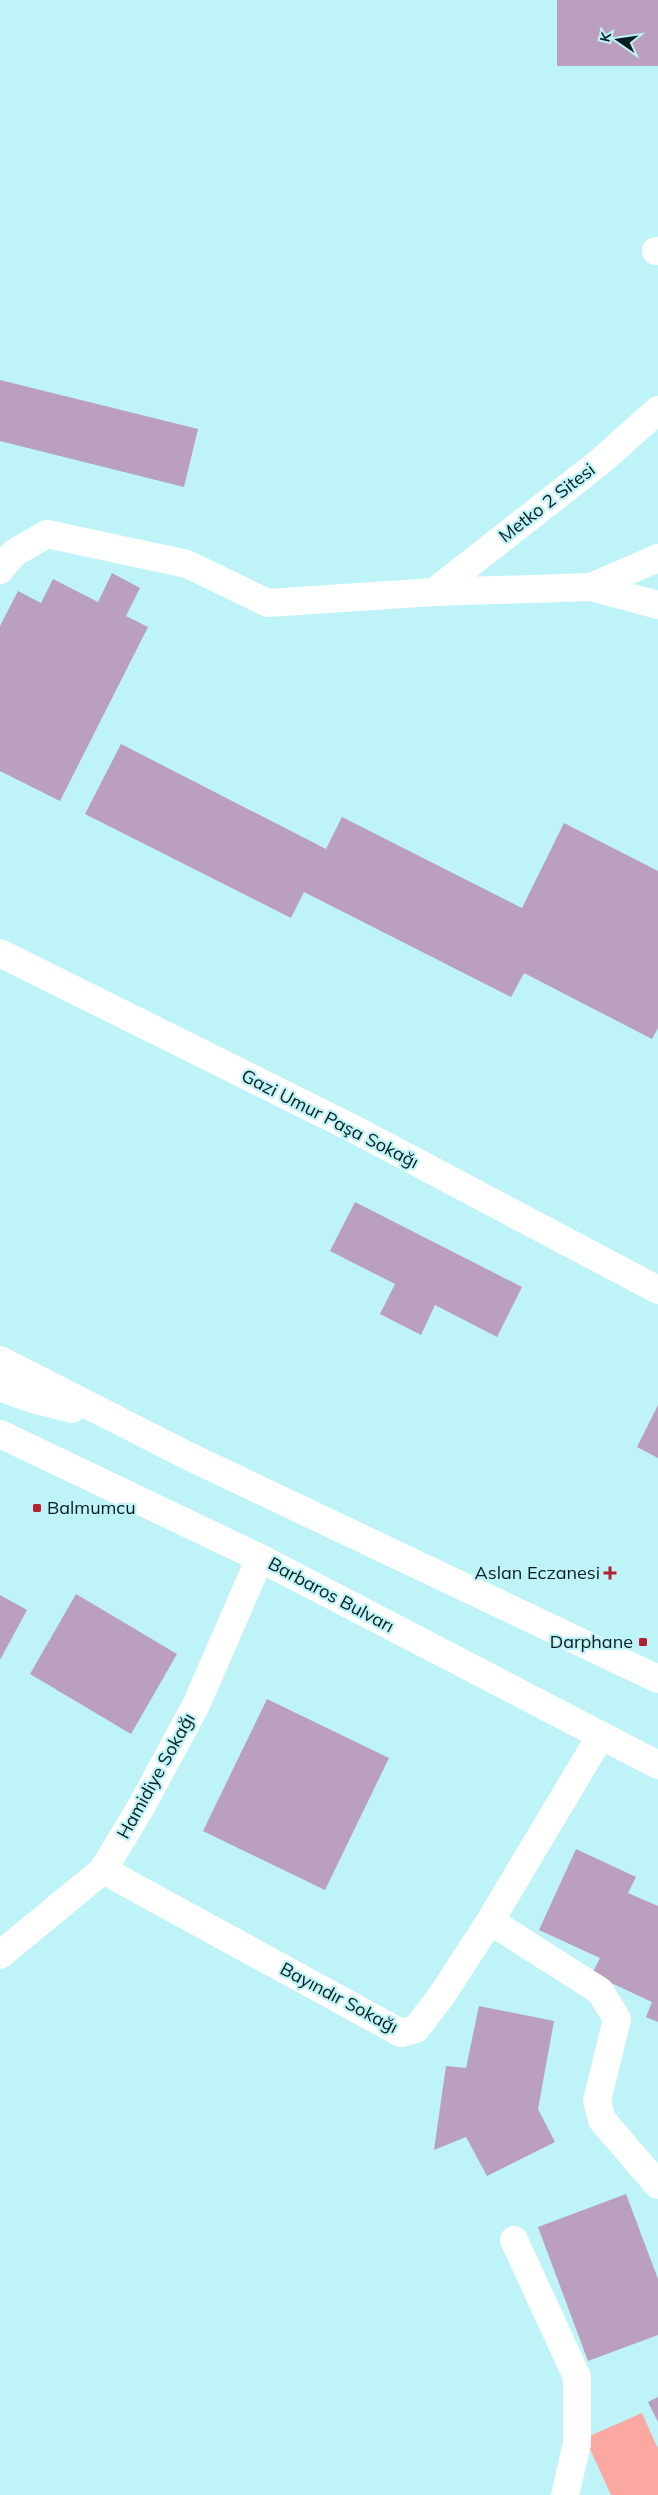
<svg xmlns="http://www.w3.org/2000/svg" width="658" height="2495" font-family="Mulish,sans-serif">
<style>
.green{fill:#fba7a2}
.building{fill:#bb9fbe}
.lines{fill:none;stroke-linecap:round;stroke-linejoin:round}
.street{stroke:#fff;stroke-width:28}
.primary{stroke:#fff;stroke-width:28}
.poi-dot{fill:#b3222e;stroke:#bef3f7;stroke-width:2}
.labels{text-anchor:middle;stroke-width:4.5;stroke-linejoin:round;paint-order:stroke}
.street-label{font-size:18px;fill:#091e20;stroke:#bef3f7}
.poi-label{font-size:18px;fill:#091e20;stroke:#bef3f7;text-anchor:end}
</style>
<rect width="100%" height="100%" fill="#bef3f7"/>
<!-- green -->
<path class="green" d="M642,2413L658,2449V2495H611L585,2438Z"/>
<!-- building -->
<path class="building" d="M557,0H658V66H557Z
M0,380L198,429L184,487L0,441Z
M112,573L140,588L126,616L148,627L60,801L0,771V626L18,591L41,603L53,579L98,602Z
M121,744L326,849L342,817L522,908L564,823L658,871V1028L652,1039L524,973L511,997L304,892L291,918L85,814Z
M355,1202L522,1287L497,1337L435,1305L421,1335L380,1314L395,1284L330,1251Z
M658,1405V1458L637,1447Z
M76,1594L177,1654L131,1734L30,1674Z
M0,1595L27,1610L0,1660Z
M267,1699L389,1758L325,1890L203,1831Z
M576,1849L636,1877L628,1893L658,1906V2022L646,2017L652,2002L592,1974L600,1958L539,1930Z
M479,2006L554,2021L538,2109L555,2142L487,2176L466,2137L434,2150L446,2066L466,2068Z
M626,2194L658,2279V2335L588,2361L538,2227Z
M658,2397V2422L648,2402Z"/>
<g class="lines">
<!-- street -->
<path class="street" d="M656,251H658
M0,570L14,553L47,534L187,564L268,603L434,592L591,587L658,605
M591,587L658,558
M434,592L601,461L658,410
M0,953L354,1129L658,1290
M103,1870L401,2033L416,2029L442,1995L490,1921L600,1991L617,2019L597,2101L602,2120L658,2185
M490,1921L600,1737
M0,1955L103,1870L141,1807L196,1705L260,1558
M514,2240L577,2377V2444L565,2495"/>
<!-- primary -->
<path class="primary" d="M0,1360L186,1455L658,1679
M0,1387L32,1399L72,1409
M0,1434L260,1558L658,1765"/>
</g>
<!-- markers -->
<g class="poi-dot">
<rect x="32" y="1503" width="10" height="10" rx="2.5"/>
<path d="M607.5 1565.5h5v5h5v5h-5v5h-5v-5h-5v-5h5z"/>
<rect x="638" y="1637" width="10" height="10" rx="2.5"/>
</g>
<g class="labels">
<!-- street labels -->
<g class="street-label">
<text transform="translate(547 503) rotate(-38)" y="6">Metko 2 Sitesi</text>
<text transform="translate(330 1119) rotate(27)" y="6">Gazi Umur Paşa Sokağı</text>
<text transform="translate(331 1595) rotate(28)" y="6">Barbaros Bulvarı</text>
<text transform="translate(156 1776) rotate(-61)" y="6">Hamidiye Sokağı</text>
<text transform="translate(339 1998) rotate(28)" y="6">Bayındır Sokağı</text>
</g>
<!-- poi labels -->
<g class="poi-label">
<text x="47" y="1514" text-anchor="start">Balmumcu</text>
<text x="600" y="1579">Aslan Eczanesi</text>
<text x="633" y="1648">Darphane</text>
</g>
</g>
<!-- north arrow -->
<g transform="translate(618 40) rotate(283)" stroke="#bef3f7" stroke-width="4" paint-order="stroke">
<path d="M0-4L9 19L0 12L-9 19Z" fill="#091e20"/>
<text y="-8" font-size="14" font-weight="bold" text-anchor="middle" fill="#091e20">K</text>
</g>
</svg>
